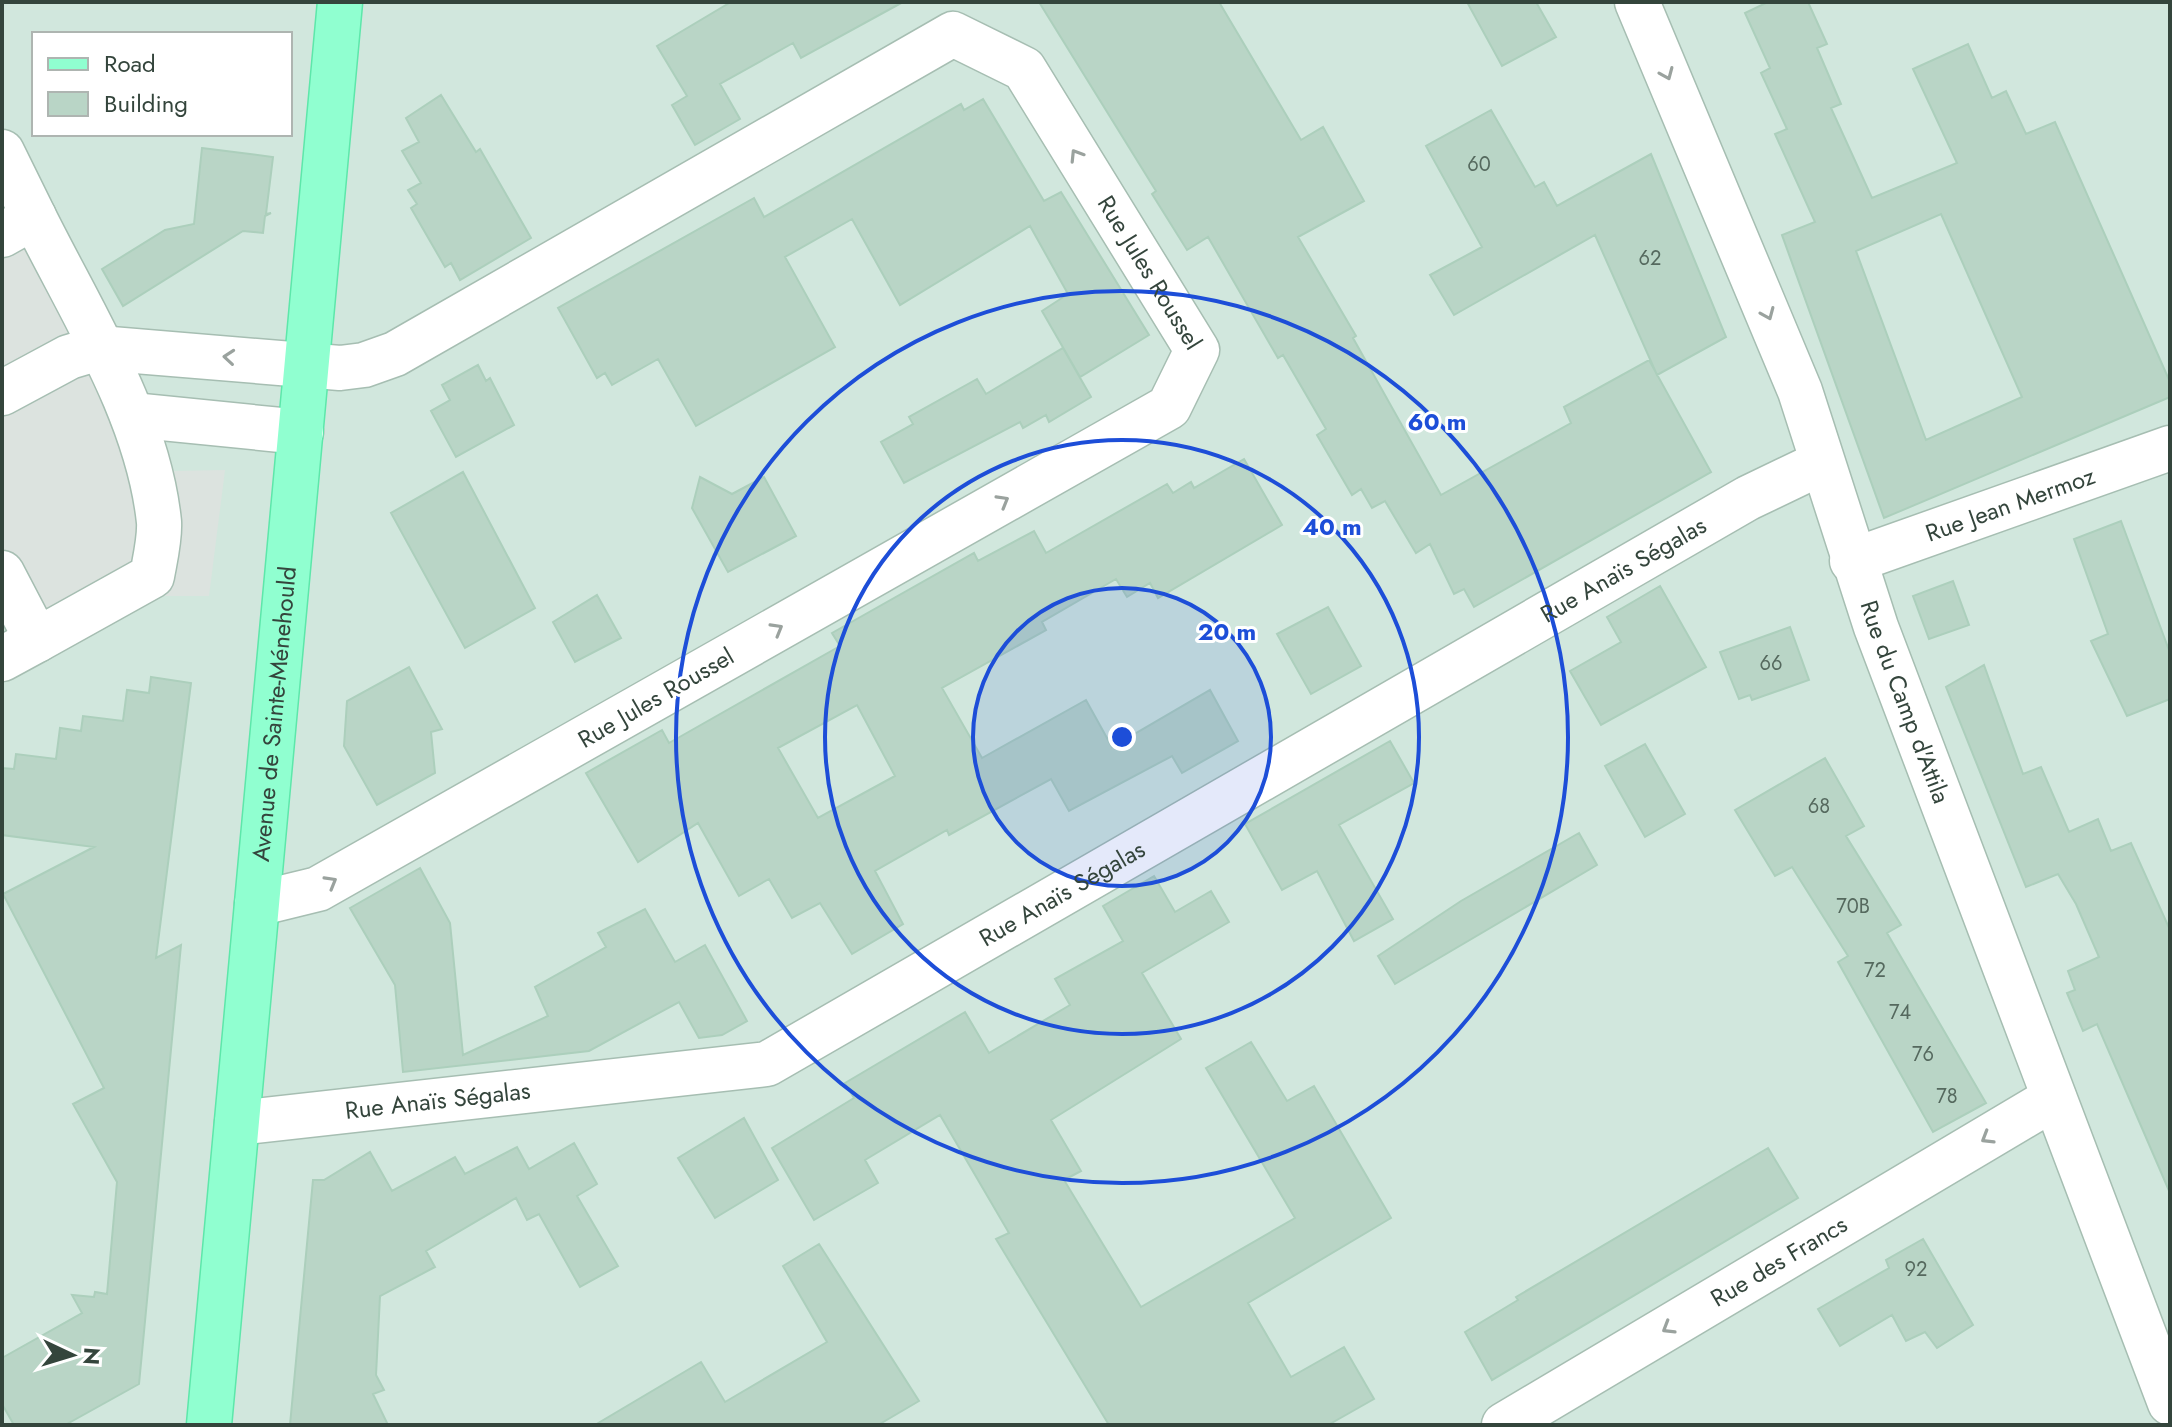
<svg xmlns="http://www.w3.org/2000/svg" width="2172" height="1427" font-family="Jost,sans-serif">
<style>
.residential{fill:#d1e7dd;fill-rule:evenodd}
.parking{fill:#dce3df}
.building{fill:#b9d5c6;stroke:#accfbc;stroke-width:2;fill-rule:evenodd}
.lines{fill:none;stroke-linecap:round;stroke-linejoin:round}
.minor-casing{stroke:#a6beb2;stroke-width:47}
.major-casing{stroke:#5de7aa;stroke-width:47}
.minor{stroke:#fff;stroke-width:44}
.major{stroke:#90ffd0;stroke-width:44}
.oneway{stroke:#9aa29e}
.ring{fill:none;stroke:#1d4ed8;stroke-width:4}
.labels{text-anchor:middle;stroke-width:6;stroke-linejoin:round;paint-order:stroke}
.number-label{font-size:20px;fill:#55695e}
.street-label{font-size:24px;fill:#34453c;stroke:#fff}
.centre{fill:#1d4ed8;stroke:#fff;stroke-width:4}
.ring-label{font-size:24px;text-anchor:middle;font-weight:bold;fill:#1d4ed8;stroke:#fff;stroke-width:6;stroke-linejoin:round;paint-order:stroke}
</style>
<rect width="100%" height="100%" fill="#e4f3ec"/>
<!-- residential -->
<path class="residential" d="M2,2H2170V1425H2ZM34,34H290V134H34Z"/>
<!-- parking -->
<path class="parking" d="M26,164L174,471L225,470L209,596H162L29,666L2,599V177Z"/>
<!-- building -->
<path class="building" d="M731,2H903L801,58L793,43L720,84L740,119L695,145L672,105L687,96L657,46Z
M1039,2H1219L1301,140L1323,127L1364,201L1298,237L1356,336L1353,338L1441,495L1571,423L1564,407L1649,360L1711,472L1474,607L1464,589L1454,594L1430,544L1416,553L1385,501L1372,508L1361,489L1352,495L1317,435L1326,429L1283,355L1278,358L1208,237L1187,250L1152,194L1156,191Z
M1467,2H1536L1556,37L1502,66Z
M1768,2H1808L1827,44L1817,48L1841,104L1831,108L1872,198L1957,163L1913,69L1968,44L1992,98L2006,91L2026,134L2055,122L2170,382V397L1884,518L1782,235L1815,222L1775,134L1787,129L1761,73L1770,68L1745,13ZM1941,214L2022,397L1926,440L1856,251Z
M441,95L476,152L480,149L531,238L460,280L451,263L445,267L411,208L417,204L408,190L421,183L402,151L419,142L406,118Z
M983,99L1044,201L1061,192L1149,335L1080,377L1042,311L1068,294L1030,226L900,305L852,219L785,257L835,347L696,426L658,359L612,385L605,373L597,378L558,308L754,198L764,217L961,104L964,110Z
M1491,110L1535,187L1544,182L1557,206L1651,154L1726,337L1657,375L1595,235L1454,315L1430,275L1482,247L1426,146Z
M202,148L273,157L266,214L271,213L265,216L263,233L243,231L123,306L102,269L165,230L194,224Z
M1063,348L1091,397L1049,422L1046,415L1023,428L1020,422L904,483L881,442L913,424L909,417L977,379L986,394Z
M478,365L486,381L490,378L514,425L456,457L431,411L450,400L442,385Z
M1244,459L1282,525L1158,598L1150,583L1127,597L1116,579L1042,622L1046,630L942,688L982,758L1086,700L1112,747L1210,690L1238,741L1182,773L1172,756L1069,811L1051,779L949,835L947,830L875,871L903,924L852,954L820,903L792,918L769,879L739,896L698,823L638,862L586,773L662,730L669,743L840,646L832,633L974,553L978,561L1034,531L1046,553L1167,484L1173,493L1191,482L1194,488ZM857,705L895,776L818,818L778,748Z
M463,472L535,608L465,648L391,513Z
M700,477L732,494L764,477L796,536L728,572L692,508Z
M2121,521L2170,653V699L2127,716L2091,641L2108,634L2074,539Z
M1953,581L1969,625L1929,639L1913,596Z
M1660,586L1706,667L1601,725L1570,671L1621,642L1607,617Z
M597,595L621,638L575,662L553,622Z
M1328,607L1361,666L1311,694L1277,634Z
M1790,627L1809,680L1752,700L1750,695L1739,699L1720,652Z
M1984,665L2023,774L2041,767L2069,832L2098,819L2111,851L2131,843L2170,930V1193L2097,1024L2083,1031L2067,993L2075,990L2068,971L2099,957L2076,904L2058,874L2026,887L1946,687Z
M409,667L442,729L431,732L435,773L377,805L344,746L347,701Z
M151,677L191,683L156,958L181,945L139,1384L65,1425H14L2,1404V1358L82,1313L72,1295L94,1297L95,1292L107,1294L117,1182L73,1104L104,1088L3,894L94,847L2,835V768L14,769L16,754L56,759L60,728L81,731L83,716L123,721L127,690L149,693Z
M1390,741L1414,783L1339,825L1393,919L1354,941L1317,871L1282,890L1245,824Z
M1645,744L1685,814L1645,837L1605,766Z
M1825,758L1864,826L1846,836L1901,925L1887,933L1986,1103L1933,1132L1838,962L1848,956L1792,867L1775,876L1735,810Z
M1579,833L1597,865L1395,984L1378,956L1461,901Z
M420,868L450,923L463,1055L548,1016L535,987L606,947L598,933L645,909L675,962L705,945L747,1021L722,1035L699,1038L679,1002L589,1051L403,1072L395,985L350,908Z
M1154,876L1175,912L1211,891L1229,922L1142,973L1181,1039L1051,1120L1081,1171L1064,1180L1141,1307L1295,1218L1206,1068L1251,1042L1287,1101L1314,1086L1391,1218L1248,1303L1291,1377L1344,1347L1374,1399L1328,1425H1109L996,1239L1009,1233L940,1115L865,1160L878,1183L814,1220L772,1148L854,1098L845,1083L965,1012L989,1053L1070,1005L1055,979L1123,941L1103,906Z
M744,1118L778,1180L715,1218L678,1158Z
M574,1143L597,1184L577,1196L618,1266L580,1287L539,1214L527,1220L516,1198L426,1251L435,1267L380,1296L376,1375L384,1390L373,1394L388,1425H290L313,1180H324L370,1152L392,1191L455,1157L465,1174L517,1147L529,1169Z
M1768,1148L1798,1198L1492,1380L1465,1332L1518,1300L1516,1297Z
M1923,1239L1973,1325L1937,1348L1925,1332L1906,1341L1892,1315L1840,1346L1818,1309L1889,1268L1886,1260Z
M819,1244L919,1401L878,1425H595L701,1362L725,1402L827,1342L783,1266Z"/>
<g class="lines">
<defs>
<g id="minor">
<path id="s1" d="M1637,2L1800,391L1876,627L2170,1403"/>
<path d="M2,152L34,217"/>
<path d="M2,235L34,217C81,312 148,415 159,522C160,539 155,559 152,576L37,640L2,573"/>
<path id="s2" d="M2,393L69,357L99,348L340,368L364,365L395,354L953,34L1024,69L1197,350L1169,407L318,889L257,904"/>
<path d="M132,415L301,432"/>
<path id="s3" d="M1852,561L2170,448"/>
<path d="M2,659L37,640"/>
<path id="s4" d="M237,1123L767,1064L1748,498L1821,463"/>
<path id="s5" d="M1504,1425L2054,1098"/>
</g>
<g id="major">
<path id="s6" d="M209,1425L340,2"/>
</g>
</defs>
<!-- minor casing -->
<use href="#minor" class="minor-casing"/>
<!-- major casing -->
<use href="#major" class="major-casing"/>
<!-- minor -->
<use href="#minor" class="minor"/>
<!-- major -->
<use href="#major" class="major"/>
</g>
<!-- one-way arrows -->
<defs><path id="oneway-chevron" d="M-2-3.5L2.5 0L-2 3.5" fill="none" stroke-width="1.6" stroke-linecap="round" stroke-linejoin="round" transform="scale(2)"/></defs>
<g class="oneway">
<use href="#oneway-chevron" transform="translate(1667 74) rotate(67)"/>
<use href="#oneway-chevron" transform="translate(1076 155) rotate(-122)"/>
<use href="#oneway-chevron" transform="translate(1768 314) rotate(67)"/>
<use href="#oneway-chevron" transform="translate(229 357) rotate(-175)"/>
<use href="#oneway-chevron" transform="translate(1003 501) rotate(-30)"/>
<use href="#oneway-chevron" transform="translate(777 629) rotate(-30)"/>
<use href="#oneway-chevron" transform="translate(331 882) rotate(-30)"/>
<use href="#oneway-chevron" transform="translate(1987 1138) rotate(149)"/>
<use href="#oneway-chevron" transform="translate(1668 1328) rotate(149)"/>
</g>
<!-- distance rings -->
<circle cx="1122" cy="737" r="149" fill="#1d4ed8" fill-opacity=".12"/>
<g class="ring">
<circle cx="1122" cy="737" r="149"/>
<circle cx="1122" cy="737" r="297"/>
<circle cx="1122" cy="737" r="446"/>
</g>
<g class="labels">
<!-- number labels -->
<g class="number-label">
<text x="1479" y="171">60</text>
<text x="1650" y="265">62</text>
<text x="1771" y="670">66</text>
<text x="1819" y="813">68</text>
<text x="1853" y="913">70B</text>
<text x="1875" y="977">72</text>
<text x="1900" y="1019">74</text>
<text x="1923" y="1061">76</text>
<text x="1947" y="1103">78</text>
<text x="1916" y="1276">92</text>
</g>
<!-- street labels -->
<g class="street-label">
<text dy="8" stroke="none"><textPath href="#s2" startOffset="1368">Rue Jules Roussel</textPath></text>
<text dy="8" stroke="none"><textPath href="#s3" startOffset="168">Rue Jean Mermoz</textPath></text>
<text dy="8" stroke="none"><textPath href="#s4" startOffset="1522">Rue Anaïs Ségalas</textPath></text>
<text transform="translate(656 698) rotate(-30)" y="8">Rue Jules Roussel</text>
<text dy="8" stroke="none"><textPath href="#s1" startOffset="750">Rue du Camp d'Attila</textPath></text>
<text dy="8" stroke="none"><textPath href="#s6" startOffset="714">Avenue de Sainte-Ménehould</textPath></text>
<text dy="8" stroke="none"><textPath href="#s4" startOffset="874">Rue Anaïs Ségalas</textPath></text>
<text dy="8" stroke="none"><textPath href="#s4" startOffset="202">Rue Anaïs Ségalas</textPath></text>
<text dy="8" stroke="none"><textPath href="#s5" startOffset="320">Rue des Francs</textPath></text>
</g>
</g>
<circle cx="1122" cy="737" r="12" class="centre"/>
<g class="ring-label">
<text x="1437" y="430">60 m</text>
<text x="1332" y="535">40 m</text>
<text x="1227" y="640">20 m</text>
</g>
<!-- border -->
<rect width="2172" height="1427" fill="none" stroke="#34453c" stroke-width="8"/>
<!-- legend -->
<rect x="32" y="32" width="260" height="104" fill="#ffffff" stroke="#aeb5b1" stroke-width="2"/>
<rect x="48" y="58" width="40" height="12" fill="#90ffd0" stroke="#aeb5b1" stroke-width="2"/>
<text x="104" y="72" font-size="24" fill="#34453c">Road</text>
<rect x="48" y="92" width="40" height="24" fill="#b9d5c6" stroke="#aeb5b1" stroke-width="2"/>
<text x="104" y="112" font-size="24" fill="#34453c">Building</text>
<!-- north arrow -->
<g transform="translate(72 1355) rotate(94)" stroke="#ffffff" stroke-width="6" paint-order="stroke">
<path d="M0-6L14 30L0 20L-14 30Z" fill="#34453c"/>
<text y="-12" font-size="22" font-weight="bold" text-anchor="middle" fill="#34453c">N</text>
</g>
</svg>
